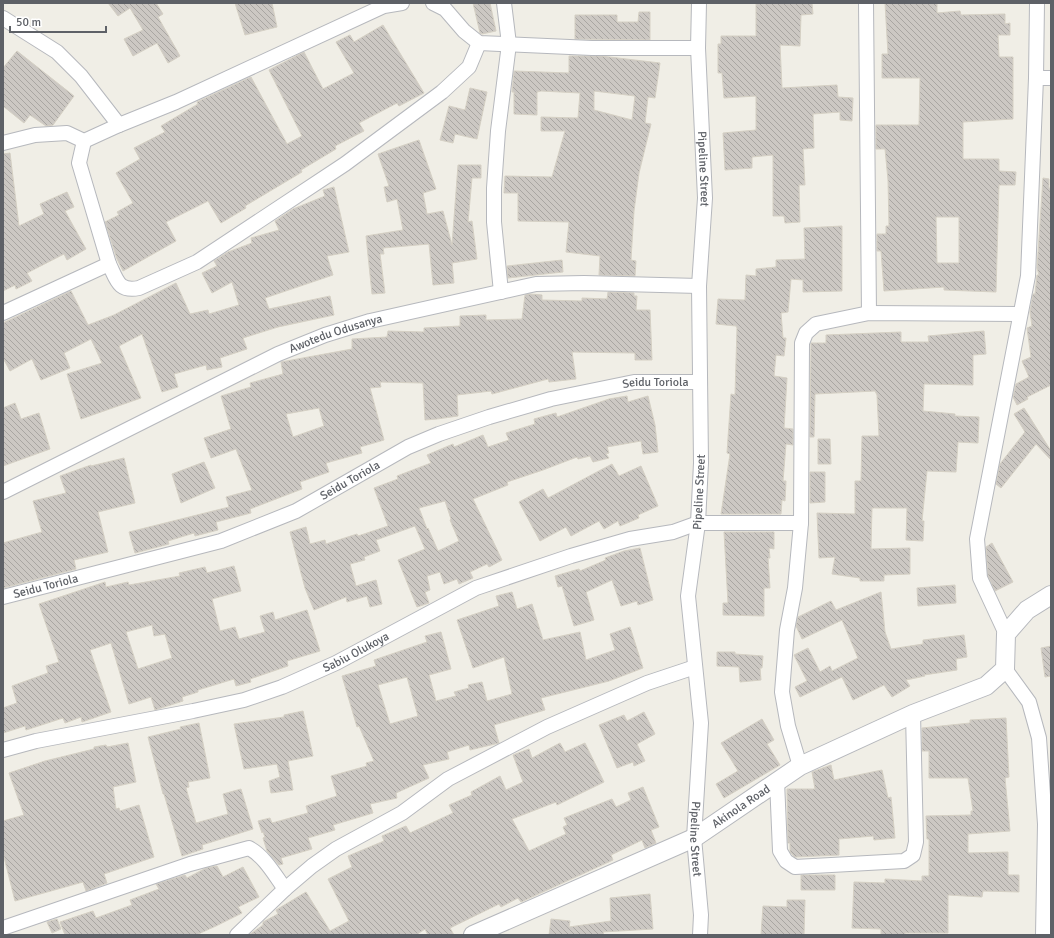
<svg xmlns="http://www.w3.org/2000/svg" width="1054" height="938" font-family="Signika,sans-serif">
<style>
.building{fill:url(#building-back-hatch);stroke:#d5d0c4;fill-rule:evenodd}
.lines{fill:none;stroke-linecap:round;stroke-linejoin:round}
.minor-casing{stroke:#b6b8bd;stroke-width:16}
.tertiary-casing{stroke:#b6b8bd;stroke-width:20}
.minor{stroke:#fff;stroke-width:14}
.tertiary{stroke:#fff;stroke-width:18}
.labels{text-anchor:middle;stroke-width:3;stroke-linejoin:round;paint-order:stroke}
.street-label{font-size:12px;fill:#5e6167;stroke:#fff}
</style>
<defs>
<pattern id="building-back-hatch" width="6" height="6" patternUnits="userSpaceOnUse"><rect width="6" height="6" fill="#ccc8c3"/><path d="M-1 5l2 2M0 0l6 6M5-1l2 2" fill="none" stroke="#a9a6a2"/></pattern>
</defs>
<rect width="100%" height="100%" fill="#f0eee6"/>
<!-- building -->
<path class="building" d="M108,3H156L163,14L158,17L180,56L168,63L157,43L133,56L124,39L143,30L130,8L118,16Z
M235,3H272L277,27L245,35Z
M473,3H490L496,31L482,34L480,33Z
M756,3H812L813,14L801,15L800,46L780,45L782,88L837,85L838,97L853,98L852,121L840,120V112L813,114L814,148L803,149L805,185H799L800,222L785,223L784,216H773V155L752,157V168L725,170L723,133L756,130V96L724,98L722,73H718V44H721V36H756Z
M885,3H937V13L960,11L961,15L1005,14V24L1010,23V35H998L999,57H1013V119L963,122V159H999V171L1016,172L1015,185H999L996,292L944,290V287L884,291L881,251H877V234H886V226H889L888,180L885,149H876V125H919L920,78H882V54H888ZM936,217H959V263H937Z
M639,12H650V40L575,39V15H617V22H638Z
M383,25L424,93L399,106L397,103L359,123L364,131L335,146L336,149L301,170L302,172L245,206L246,208L221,223L208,201L166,222L176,241L123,271L117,259L105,222L119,215L117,212L133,203L116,173L140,159L134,148L165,132L161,126L198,104L197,102L251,77L287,144L302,136L269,70L304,52L323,89L354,73L336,42L350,35L354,42Z
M17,51L74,96L53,125L46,126L30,115L24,123L3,106V68Z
M569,56H601L660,63L655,98L648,97L645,123L651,124L639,173L634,211L631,260L636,261L635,276L599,275L600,256L566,252L569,222L518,221V193H504L505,176L552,177L565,131H541V117L578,118L580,93L541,91L537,92V115L514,114V92H512L514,71L569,73ZM594,91L635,96L632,120L594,110Z
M470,88L487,92L477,139L455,134L453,143L440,140L449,106L465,110Z
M419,140L436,189L423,193L427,214L443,211L452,245L458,165H481V178H472L468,222L472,221L477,259L452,263L454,283L433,285L429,244L383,248L384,254H380L385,293L372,294L366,236L403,230L397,199L387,202L384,187L389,186L378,154Z
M10,153L19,226L44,214L40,204L67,192L74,207L65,211L86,249L67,260L64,254L27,273L32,281L16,289L15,285L3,291V154Z
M1043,178L1049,179V188H1051V385L1027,397L1028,399L1017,405L1013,397L1016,384L1029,377L1022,361L1031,357L1027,328L1032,326L1030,312L1033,294H1035L1037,275H1039L1037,268Z
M334,187L349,252L327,256L333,275L265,298L269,309L330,296L334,315L278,327L243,338L247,349L220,358L222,367L207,370L206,365L174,374L178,387L162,392L142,334L119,346L141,398L81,419L67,374L102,363L91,339L64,353L70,368L41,380L32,359L10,371L3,358V323L71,291L88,325L114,315L176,283L190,314L208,310L209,314L239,305L232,282L212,293L202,273L217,266L214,261L228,252L252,243L251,238L279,230L275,221L293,209L325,196L323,190Z
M842,226V291L803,292V280L791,279L788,312L781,313L783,338H786L784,356L776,355L774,376L787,378L784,428L793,429V445L786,444L783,481H786L785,501L782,500L781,514H721L730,454L727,453L731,394L735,395L737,328L736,326L716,324L718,299L745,300L746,275L756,276V269L776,267V260L805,259L804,228Z
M562,260L563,272L508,278L507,266Z
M608,292L634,293V296H637L636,310H650L652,360H635V353L572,352L576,379L549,382L548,379L492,394L491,391L457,395L458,416L437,419L425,420L423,383L380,382L381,387L370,388L384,440L360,447L362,453L326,463L329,472L300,482L302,489L250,509L251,513L216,522L218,530L195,536L194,533L168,541L169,544L135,553L129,532L229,507L226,497L252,490L236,449L211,458L204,438L231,429L221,396L251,387L250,383L283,374L281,362L352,349V339L387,337L388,331L424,332V328L460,326V316L486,315V320L522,319L525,295L530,294L542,295V300L582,301V298L607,299ZM319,408L324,426L293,437L286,414Z
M984,331L986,354L973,355V385L924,384L923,411L955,414V416L979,417L978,443L958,442L956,472L927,471L922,521H924L923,541L906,540L907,508H872L871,549L910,548V574L884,575V581H860V578L832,574L835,557L819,558L817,513L855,514V481H861L862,436H879L877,395L875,391L815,394L814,437H810L811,343H826V335L901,332V342H929L928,336Z
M627,396L628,402L648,396L655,425L658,452L643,454L641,441L607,447L609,453L606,454L609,458L593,462L590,456L578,459L577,457L543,470L507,482L508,485L473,499L502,560L489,567L487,564L470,572L473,578L459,584L457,579L444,584L440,572L427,576L430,590L425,592L429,603L417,607L398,560L425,549L415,526L376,540L380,551L364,557L365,560L350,564L356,586L376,580L382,604L370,607L367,596L347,602L346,597L314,610L305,588L290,532L306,527L310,544L325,540L326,544L357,534L358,536L388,526L374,488L398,479L397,476L431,463L427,455L453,444L454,447L483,435L488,447L509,440L506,433L535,424L534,419L556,413L557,417L609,399ZM445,501L451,519L450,520L459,541L438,551L428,528L427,529L419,508Z
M15,403L21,419L39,413L50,449L3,466V408Z
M1024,408L1051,451V460L1036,444L1001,488L996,484L1000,464L1025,432L1014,414Z
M818,439H830L831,464H818Z
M124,458L135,503L98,512L108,552L74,560L76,569L3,588V543L42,532L33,501L66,493L60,476L91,465V466Z
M204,462L215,488L181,503L172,474Z
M612,464L619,476L641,466L658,506L638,515L639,518L620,526L618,521L604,529L599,521L571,536L566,527L540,541L519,502L543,489L548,498Z
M810,472H825V502L810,503Z
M724,532H774V549L769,548L770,558H768L770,588H764V616L723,615V603H728Z
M992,543L1013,582L995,591L988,576L986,547Z
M640,548L653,600L638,605L637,601L621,606L612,580L586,592L594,620L574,626L562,586L558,587L555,576L579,569L580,571L606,560L605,558L624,551Z
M234,566L241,591L212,599L220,631L235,627L239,639L265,632L260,616L273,612L275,620L307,610L320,651L287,661L288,666L250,679L251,682L236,686L234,679L198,690V692L182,697L183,701L155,710L151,697L129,704L111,643L90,650L111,712L82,722L81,717L65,723L63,718L26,730L25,726L3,733V708L17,703L12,686L48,673L46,666L59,662L39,604L105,582L106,587L128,582L129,585L180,576L179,573L205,567L207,573ZM152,625L154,636L165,634L172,658L138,669L126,632Z
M955,585L956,603L918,606L917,588Z
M512,592L517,609L532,604L543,640L580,632L586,660L615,650L610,634L630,627L643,668L609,681L541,698L545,710L494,725L499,743L470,750L469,745L447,752L449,759L423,765L429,778L396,793L397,798L370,804L373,813L333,825L335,830L308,838L312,849L281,858L283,864L279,865L267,851L263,838L265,837L263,832L262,833L258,821L270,818L272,823L308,813L306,806L337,796L331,776L367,766L366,763L374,761L359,726L357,727L342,676L376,666L374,660L427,642L425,636L441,632L451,669L429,675L436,701L456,696L454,692L469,688L468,685L482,682L487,701L512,694L504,657L473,668L457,620L499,606L496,596ZM407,677L418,716L390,724L378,685Z
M881,592L885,632L891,649L923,644V640L964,635L967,657L956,659L957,670L924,675L925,676L906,680L910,686L892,697L884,685L853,700L842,677L800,697L795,687L807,681L794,655L808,648L820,672L830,666L832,671L858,658L842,620L802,639L796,626L798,617L831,601L836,610Z
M1051,646V676L1045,677L1041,648Z
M717,652H735V654L763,656L762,668H760L761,680L740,682L739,667L717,666Z
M303,711L313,756L288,761L293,790L271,793L269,781L280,777L277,764L244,769L234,724L284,717V715Z
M644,712L655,734L637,744L645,761L634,766L633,762L617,768L599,725L624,715L627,721Z
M1006,718L1009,777L1005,778L1010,831L968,834V853L1008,852V875H1019V892L983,891L982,897L948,895V933H905V935H881V929L852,928L854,882L885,883V879L922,881V876H929V839H927L926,816L971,815V811H973L968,778H929V751H922V728L970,723V720Z
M762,719L774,740L767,744L780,765L724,798L716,784L738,771L721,743Z
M199,723L210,778L188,782L189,787L186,788L196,823L228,814L223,794L241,789L253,829L202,845L203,849L182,856L164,794H163L148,737L181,729L180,727Z
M128,743L136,782L113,787L116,809L119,808L120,811L139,805L154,857L104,874L107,883L86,891L83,882L15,901L3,853V821L24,815L9,773L45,761L94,749V747L106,745L107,747Z
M560,743L565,752L585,743L604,782L557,805L556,802L512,819L529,851L566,834L563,827L567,825L564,818L612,799L616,807L631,800L628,793L643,787L659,827L651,830L656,843L645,848L642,840L611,855L613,860L521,902L518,898L501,907L499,904L450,928L454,935H428L425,929L416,935H249L263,925V922L278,914L276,910L306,892L330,931L349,921L328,879L352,867L348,856L384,841L382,836L406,826L410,833L453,813L449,805L472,795L471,792L500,776L506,790L523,782L513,755L529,749L532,758Z
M831,765L834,780L882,770L888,798L891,797L895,838L874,840L873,836L839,839V855L795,857L790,852V843H788L787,789H815L812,772Z
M217,866L223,877L243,867L259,897L238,907L242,913L216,926L196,935H65L60,922L93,911L96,918L132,905L130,900L159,889L156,884L185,875L187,878L206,868Z
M801,875H835V890H801Z
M650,894L653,929L603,932L604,935H549L551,919L570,921L569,927L611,921L610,898Z
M787,900H805L804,935H761L763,906L787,907Z
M57,919L61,929L52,933L47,922Z"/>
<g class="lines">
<defs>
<g id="minor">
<path d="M433,3L445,9L464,31L479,43L592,48H698"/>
<path id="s1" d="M699,3L698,48L705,198L699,286L701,463L698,523L688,596L701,723L694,838L701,915L700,935"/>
<path d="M866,3L869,313"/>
<path d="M3,18L57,52L81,76L119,125L176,102L384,6L402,3"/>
<path d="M1036,78H1051"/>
<path d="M84,141L79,163L109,264"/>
<path d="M3,143L35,135L67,133L84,141L119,125"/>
<path d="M501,292L494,222V188L498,131L509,44L504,3"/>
<path d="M3,313L109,264C117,280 118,292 139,288L197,262L345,164L442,92L469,67L479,43"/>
<path id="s2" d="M3,492L278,354L325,335L370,321L536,284L584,283L699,286"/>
<path id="s3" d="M3,597L221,541L296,511L408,447L439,434L489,417L551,399L634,382H700"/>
<path d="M1006,634L980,578L977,539L1028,276L1036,78L1037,3"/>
<path d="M1005,669L1029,702L1039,738L1045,824L1043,935"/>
<path id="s4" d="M3,750L36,741L193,711L244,700L282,687L336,663L476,588L571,556L630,539L673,532L698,523H801"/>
<path d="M800,766L788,726L782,692L787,630L795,588L801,523L802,343L806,333L816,324L869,313L1020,314"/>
<path d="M777,781L780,851L786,861L795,867L904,861L913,855L916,842L913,714"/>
<path d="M3,928L190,864L249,848C265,857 274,874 285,889"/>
<path d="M237,935L285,889L312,866L336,849L402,813L448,779L547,727L647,683L695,667"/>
</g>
<g id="tertiary">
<path id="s5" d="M473,935L694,838L800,766L913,714L986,686L1005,669L1006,634L1027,610L1051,595"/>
</g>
</defs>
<!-- minor casing -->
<use href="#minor" class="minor-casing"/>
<!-- tertiary casing -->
<use href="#tertiary" class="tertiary-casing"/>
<!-- minor -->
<use href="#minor" class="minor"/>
<!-- tertiary -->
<use href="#tertiary" class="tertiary"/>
</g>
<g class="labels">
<!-- street labels -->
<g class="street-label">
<text dy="4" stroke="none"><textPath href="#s1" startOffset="166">Pipeline Street</textPath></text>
<text dy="4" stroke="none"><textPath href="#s2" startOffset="369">Awotedu Odusanya</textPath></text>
<text dy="4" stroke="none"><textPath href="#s3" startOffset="692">Seidu Toriola</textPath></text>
<text dy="4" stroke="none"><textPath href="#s3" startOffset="368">Seidu Toriola</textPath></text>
<text transform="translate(699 492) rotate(-87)" y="4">Pipeline Street</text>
<text dy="4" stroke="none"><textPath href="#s3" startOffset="44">Seidu Toriola</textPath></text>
<text dy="4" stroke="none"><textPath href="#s4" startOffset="368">Sabiu Olukoya</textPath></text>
<text dy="4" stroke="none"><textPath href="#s5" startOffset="298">Akinola Road</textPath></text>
<text dy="4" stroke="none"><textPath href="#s1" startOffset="838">Pipeline Street</textPath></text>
</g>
</g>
<!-- border -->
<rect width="1054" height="938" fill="none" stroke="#5e6167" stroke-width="8"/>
<!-- scale -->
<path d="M10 26v6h96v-6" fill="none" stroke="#5e6167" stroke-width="2"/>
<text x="16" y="26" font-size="12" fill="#5e6167" stroke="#ffffff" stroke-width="3" paint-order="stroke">50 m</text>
</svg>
